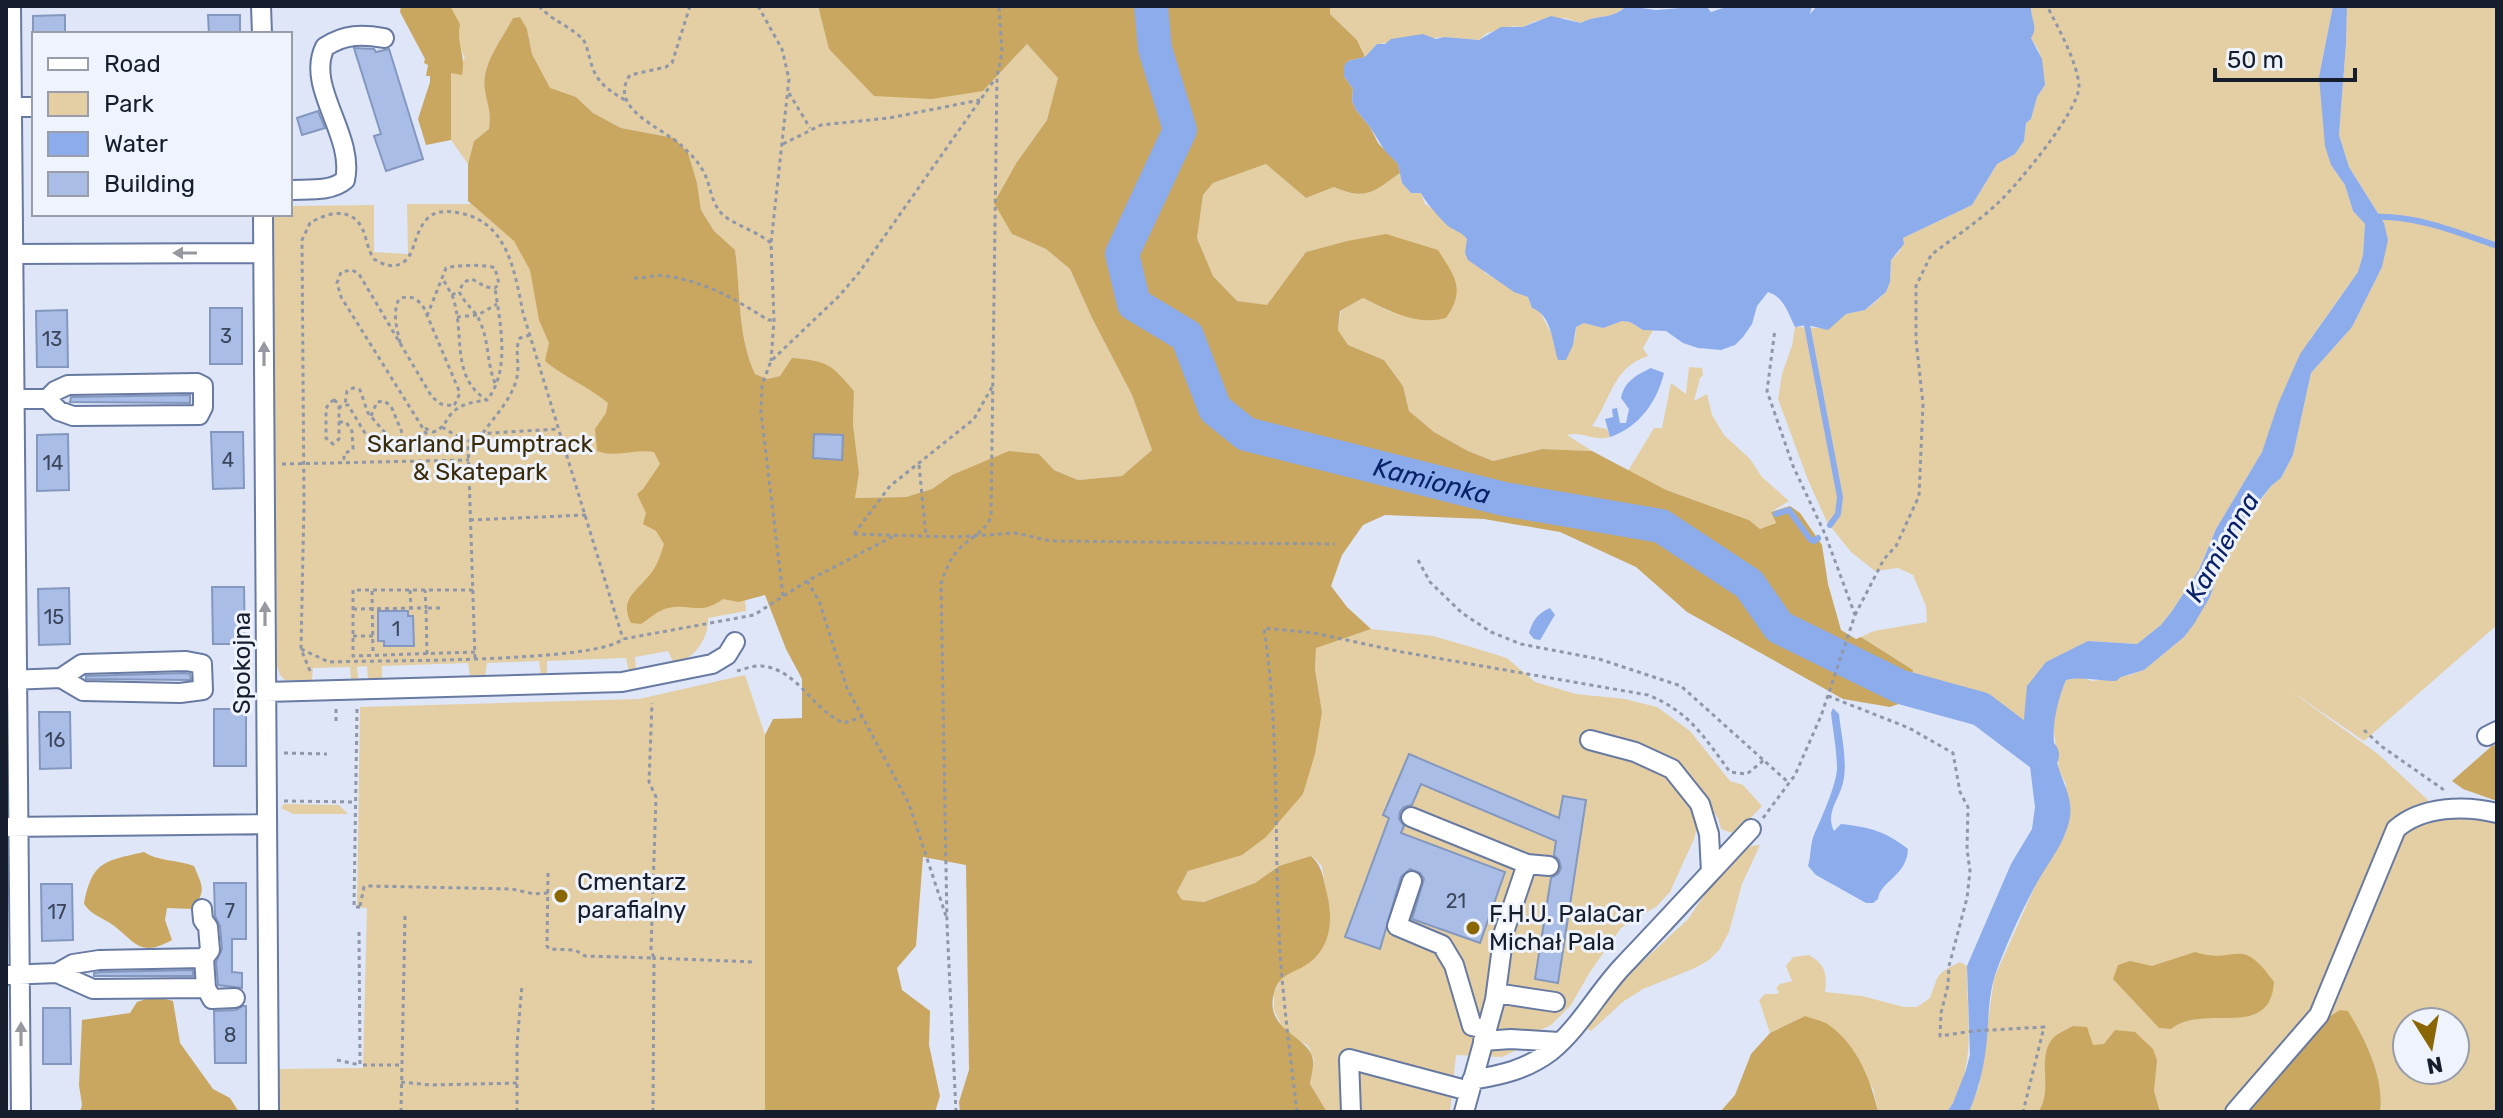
<svg xmlns="http://www.w3.org/2000/svg" width="2503" height="1118" font-family="Rubik,sans-serif">
<style>
.green{fill:#e4cfa4;fill-rule:evenodd}
.forest{fill:#c9a760}
.water{fill:#8dacec}
.lines{fill:none;stroke-linecap:round;stroke-linejoin:round}
.stream{stroke:#8dacec;stroke-width:6}
.river{stroke:#8dacec;stroke-width:34}
.building{fill:#a9bde7;stroke:#8498bf;stroke-width:2}
.minor-casing{stroke:#687aa1;stroke-width:22}
.path{stroke:#8f97a8;stroke-width:3;stroke-dasharray:4 4;stroke-linecap:butt}
.minor{stroke:#fff;stroke-width:18}
.oneway{fill:#9699a0}
.poi-dot{fill:#8a6604;stroke:#eff3fc;stroke-width:3}
.labels{text-anchor:middle;stroke-width:6;stroke-linejoin:round;paint-order:stroke}
.number-label{font-size:20px;fill:#3b455b}
.park-label{font-size:24px;fill:#3a2c0b;stroke:#eff3fc}
.street-label{font-size:24px;fill:#161d2c;stroke:#eff3fc}
.poi-label{font-size:24px;fill:#161d2c;stroke:#eff3fc;text-anchor:start}
.water-label{font-size:26px;font-style:italic;fill:#082168;stroke:#eff3fc}
</style>
<rect width="100%" height="100%" fill="#dee6f8"/>
<!-- green -->
<path class="green" d="M450,6H818L819,13L983,91L1027,44L1059,78L1047,120L1017,162L1012,234L1046,249L1070,269L1092,318L1132,395L1152,450L1122,476L1078,480L1054,470L1039,454L952,475L932,489L906,497L854,498L859,473L853,424L854,390L780,376L767,379L755,374C737,334 741,293 735,251L714,231L701,210L697,183L674,138L621,128L593,113L576,97L550,89L532,54L527,29L513,18C502,39 480,66 485,91C488,109 491,108 489,129L474,141L468,164L451,140V72L465,58L457,42Z
M1330,6H1626C1613,20 1597,14 1581,23L1565,18L1535,21L1523,27L1513,26L1487,33L1479,40L1444,37L1377,44L1365,57L1357,40L1330,14Z
M2031,6H2333L2319,77L2331,165L2345,185L2353,211L2365,224L2363,255L2358,272L2311,338L2262,452L2216,529L2199,570L2172,611L2161,625L2137,644L2088,641L2024,718L2025,732L1993,717L1980,706L1944,689L1932,686L1917,685L1913,670L1861,637L1874,631L1927,622L1926,606L1913,575L1898,568L1875,571L1851,552L1827,522L1808,480L1778,399L1782,374L1792,346L1795,327L1819,328L1846,314L1865,310L1872,305L1886,292L1890,282L1891,260L1900,251L1903,238L1972,205L1997,164L2015,154L2024,141L2026,123L2031,119L2037,97L2045,85L2039,51L2031,38Z
M2347,6H2497V625L2364,741L2285,687L2378,754L2428,800L2425,810L2411,814L2317,1012L2227,1112H1969L1979,1086L1994,978L2037,882L2066,832V784L2059,770L2054,732V711L2066,680L2081,677L2092,681L2130,675L2144,670L2184,637L2210,597L2229,544L2271,486L2281,478L2293,455L2311,373L2352,327L2382,267L2384,223L2349,167L2339,135L2346,43Z
M1266,164L1306,198L1334,187C1367,201 1373,192 1400,173L1402,183L1411,193H1421L1425,204L1435,210L1447,225L1459,230L1467,239L1485,273L1528,297L1532,308L1539,310L1552,335L1555,350L1575,338L1576,327L1584,323L1603,328L1622,321L1630,322L1643,330H1653L1643,348L1648,356C1612,368 1612,398 1592,426L1607,429L1610,437C1594,442 1582,431 1567,435L1592,451L1542,449L1493,461L1468,451L1434,432L1409,411L1403,386L1384,360L1348,345L1338,330L1341,311L1363,298L1391,312L1347,241L1306,252L1267,306L1237,301L1213,276L1197,238L1203,195L1213,183Z
M594,193L745,599L746,611L708,618C709,639 694,659 674,664L668,651L635,657L636,670L629,672L626,658L547,661V673L543,675L541,674L539,661L487,663L485,677L470,676L468,663L382,666V678L379,680L368,679L367,666L357,667L358,678L355,681L351,678L350,667L313,668L312,680H285L280,675L277,666L273,214H290V206L374,205V252L408,254L407,204H481Z
M1689,367L1702,368L1703,375L1700,378L1694,401L1707,394L1712,415L1724,435L1750,459L1762,477L1789,501L1771,512L1776,523L1760,529L1749,520L1660,488L1628,471L1654,428H1662L1671,383L1686,394Z
M1371,629L1433,636L1471,647L1507,658L1535,682L1576,694L1625,699L1657,707L1690,731L1730,781L1743,785L1762,806L1745,824L1732,833L1721,829L1718,818L1711,809L1700,818L1694,839L1670,892L1657,906L1621,928L1590,972L1571,1005L1551,1025L1536,1032L1519,1049L1502,1057L1456,1055L1450,1112H1327L1310,1084L1314,1060L1308,1046L1284,1030L1274,1010V993L1282,976L1304,966L1325,885L1322,866L1312,856L1279,866L1255,883L1204,902L1182,901L1177,892L1188,871L1210,863L1286,812L1303,794L1322,712L1315,669L1316,647Z
M745,675L765,735V1112H275L278,1069L363,1068L367,908L357,907L360,707L639,699Z
M284,804L339,805L348,814H293L281,808Z
M2432,817L2497,818V1112H2380C2385,1078 2365,1039 2347,1011L2326,1019L2405,830ZM2407,1022H2455V1070H2407Z
M1760,845L1742,884L1729,932L1720,949L1709,960L1695,968L1643,989L1624,1001L1591,1031L1585,1028L1611,991L1688,919L1725,865L1751,846Z
M1809,955C1826,965 1827,974 1825,992L1862,996L1904,1007H1917L1930,998C1940,973 1934,975 1960,962L1967,966C1966,1017 1979,1067 1947,1112H1878L1873,1088L1805,1016L1770,1033L1759,1000L1765,994H1777L1779,992L1776,988L1780,984L1792,981L1786,966L1793,957Z"/>
<!-- forest -->
<path class="forest" d="M401,6H450L460,24C456,46 466,53 462,75L451,73V140L426,145L418,119L430,82V76H426L428,65L424,63L425,59L400,12Z
M818,6H1330V14L1357,40L1365,57L1348,61L1344,76L1353,89L1352,101L1356,110L1370,127L1378,143L1398,164L1400,173C1373,192 1367,201 1334,187L1306,198L1266,164L1213,183L1203,195L1197,238L1213,276L1237,301L1267,305L1306,252L1347,241L1386,234L1438,250C1455,277 1466,289 1446,318C1416,326 1390,311 1363,298L1340,311L1338,330L1348,345L1384,360L1403,386L1409,411L1434,432L1468,451L1493,461L1542,449L1592,451L1666,490L1749,520L1760,529L1776,523L1771,512L1790,506L1800,513L1822,545L1828,584L1841,630L1856,639L1861,637L1913,670L1910,700L1890,707L1843,699L1687,612L1636,567L1560,532L1484,519L1385,515L1363,525L1342,555L1331,586L1347,607L1371,629L1316,648L1315,669L1322,712L1315,754L1303,794L1266,837L1242,855L1188,871L1177,892L1182,900L1204,902L1255,883L1279,866L1311,856C1323,867 1323,878 1327,894C1334,923 1330,953 1301,968C1289,974 1280,976 1275,990C1261,1031 1310,1035 1313,1060C1314,1067 1311,1077 1310,1084L1327,1112H960L959,1102L969,1070L966,865L923,857L916,946L897,968L902,990L930,1011L929,1045L940,1096L935,1112H765V735L773,719L802,718V679L786,649L765,595L739,602L723,599C700,616 691,603 668,608C658,610 649,619 641,624L631,623C620,601 633,594 646,579C656,569 660,557 664,544L656,531L643,524L646,513L637,494L643,489L660,464L654,452C634,449 616,458 597,451L595,429L606,413L608,403C588,386 565,378 545,361L549,343L539,320L530,270L514,241L468,201V164L474,141L489,129C491,108 488,109 485,91C480,66 502,39 513,18L520,17L527,29L532,54L550,88L576,97L593,113L621,128L674,138L688,153L697,183L701,210L714,231L735,250C741,293 737,334 755,374L767,379L780,376L792,358C828,361 831,364 854,391L853,424L859,473L855,498L906,497L932,489L952,475L1009,451L1039,454L1054,470L1078,480L1122,476L1152,450L1132,395L1092,318L1070,269L1046,249L1012,234L994,203L1017,162L1047,120L1058,78L1027,44L983,91L932,99L874,96L829,49Z
M2493,745L2497,747V801L2463,789L2452,781Z
M144,852C157,861 178,860 194,866C203,887 206,890 193,909L167,908L165,920L172,940C138,959 135,940 110,923C99,916 92,915 84,904C92,860 106,861 144,852Z
M2195,952C2238,966 2239,933 2274,982C2270,1042 2204,1002 2171,1029L2159,1028L2113,979L2118,965L2130,961L2152,966Z
M155,996L173,1001L180,1043L213,1089L230,1098L239,1112H80L82,1105L79,1085L82,1020L130,1013L137,1002Z
M2340,1010L2348,1011C2365,1039 2385,1078 2380,1112H2250L2252,1103L2326,1019Z
M1805,1016C1812,1019 1822,1020 1829,1025C1857,1045 1871,1080 1878,1112H1720L1735,1095L1751,1054L1770,1033Z
M2073,1026L2087,1027L2093,1045L2104,1044L2115,1030L2135,1032L2153,1049L2157,1060L2154,1091L2160,1112H2038C2055,1090 2034,1056 2055,1036C2060,1032 2068,1029 2073,1026Z"/>
<!-- water -->
<path class="water" d="M1626,6L1656,10L1706,6L1711,12L1729,6H1812L1810,14L1817,6H2031C2030,19 2039,26 2031,38L2042,59L2045,85L2037,97L2031,119L2026,123L2024,141L2015,154L1997,164L1972,205L1903,238L1904,244L1891,260L1890,282L1886,292L1865,310L1846,314L1828,330L1807,325L1795,327C1788,313 1784,297 1768,292L1757,306L1752,324L1743,337L1735,345L1721,350L1698,348L1683,343L1666,331L1643,330L1630,322L1622,321L1603,328L1584,323L1576,327L1573,345L1566,360H1558C1552,342 1552,315 1532,308L1528,297L1514,292L1468,260L1465,253L1467,239C1461,232 1458,232 1451,228C1445,225 1423,199 1421,193H1411L1402,183L1398,164L1385,151L1370,127L1356,110L1352,101L1353,89L1344,76V66L1348,61L1365,57L1377,44H1385L1391,39L1423,34L1436,39L1444,37L1479,40L1501,27H1523L1551,16L1581,23C1597,14 1613,20 1626,6Z
M2333,6H2347L2346,43L2339,135L2349,167L2384,223L2388,240L2382,267L2352,327L2311,373L2293,455L2281,478L2271,486L2232,535L2210,597L2194,624L2184,637L2144,670L2121,677L2116,681C2099,681 2083,676 2066,680C2054,709 2049,739 2059,769C2065,788 2074,801 2069,822C2064,843 2049,862 2038,881C2023,907 2005,947 1995,975C1990,991 1989,1007 1988,1023C1987,1054 1981,1084 1969,1112H1947L1953,1103L1966,1070L1970,1055L1967,966L2011,864L2032,829L2035,807L2024,718L2027,686L2046,662L2088,641L2137,644L2161,625L2172,611L2199,570L2216,529L2262,452L2278,404L2300,354L2358,272L2363,255L2365,224L2353,211L2345,185L2331,165L2325,146L2319,77Z
M1651,368L1664,373C1657,401 1640,427 1610,437L1605,419L1613,417L1612,409L1617,408L1620,423H1626L1629,409L1621,398C1624,382 1636,375 1651,368Z
M1550,608L1555,615C1549,624 1546,631 1540,640L1534,639L1529,633C1533,620 1538,613 1550,608Z
M1833,708L1839,714C1841,735 1848,762 1843,783C1839,800 1825,813 1834,831L1841,824C1869,827 1885,831 1908,849C1907,876 1880,881 1878,899L1873,903H1866L1816,875L1808,866C1811,857 1810,844 1814,835C1821,819 1836,786 1837,769C1837,751 1833,731 1831,713Z"/>
<g class="lines">
<!-- stream -->
<path class="stream" d="M2373,217C2416,215 2457,232 2497,246
M1807,325L1840,497L1838,514L1830,525
M1776,514L1789,510L1810,539L1814,541L1818,538"/>
<!-- river -->
<path class="river" id="s1" d="M1151,6L1155,49L1180,130L1122,254L1134,304L1187,336L1215,409L1246,434L1504,499L1661,526L1749,584L1779,627L1901,687L1981,709L2042,755"/>
</g>
<!-- building -->
<path class="building" d="M65,15V34H33V16Z
M208,15H240V34H209Z
M354,48L374,49L376,52L389,49L423,159L386,171L374,136L381,134Z
M318,111L325,128L302,135L297,118Z
M210,308H242V364H210Z
M67,310L68,367H37L36,311Z
M190,395V403L70,402L71,397Z
M211,432H243L244,488L213,489Z
M68,434L69,490L37,491V435Z
M814,434L843,435L842,460L813,458Z
M212,587H244L245,644H213Z
M69,588L70,644L39,645L38,589Z
M378,611H408V616H413L414,646H384V641H378Z
M185,673L190,674L191,680L86,679V676Z
M214,709H246V766H214Z
M39,712H70L71,768L40,769Z
M1409,754L1559,818L1563,796L1586,800L1558,983L1535,979L1551,878L1558,874L1561,868L1559,860L1554,855L1556,841L1421,784L1412,805L1404,807L1400,812L1399,819L1404,826L1401,833L1505,872L1480,943L1412,919L1424,879L1420,873L1410,869L1401,877L1380,949L1345,937L1389,818L1383,815Z
M214,883H246V939H232V972L242,973V988L218,985L216,962L222,949L220,926L215,916Z
M41,884H72L73,940L42,941Z
M193,970V976H94V973L100,972Z
M243,1006H246V1063H215L214,1011L236,1010Z
M43,1008H70L71,1064H43Z"/>
<g class="lines">
<defs>
<path id="minor" d="M11,6L21,1112
M261,6L262,34
M13,107H34
M290,190C308,189 331,192 345,180C355,135 305,87 325,47C345,34 362,34 384,38
M263,214L269,1112
M14,254L263,253
M15,399H47L59,411L73,416L199,415L203,407V386L197,383L68,385L55,391L47,399
M9,680L61,678L82,664L186,661L202,664L203,690L180,693L83,691L61,678
M266,692L622,682L712,664L727,655L735,642
M2487,736L2497,731
M1590,740L1635,752L1672,769L1700,804L1709,834L1711,872
M1411,817L1527,864L1504,932L1495,1000L1464,1112
M6,827L267,824
M1527,864L1549,866
M1412,881L1397,926L1442,945L1454,965L1472,1026L1485,1029
M202,909L203,920L208,927L210,950L204,958
M6,975L57,973L93,989L206,988L204,958L99,960L73,964L57,973
M206,988L212,999L235,998
M1496,993L1555,1002
M1483,1041L1511,1039L1559,1042
M1472,1080C1501,1075 1526,1070 1551,1051C1579,1028 1597,994 1622,967C1665,922 1708,875 1751,829
M1351,1112L1349,1059L1469,1091
M2235,1112L2319,1015L2396,829C2422,806 2465,805 2497,813"/>
</defs>
<!-- minor casing -->
<use href="#minor" class="minor-casing"/>
<!-- path -->
<path class="path" d="M539,6C553,22 573,27 584,41C587,46 588,53 590,59C595,81 606,89 625,100
M690,6L672,63L666,67L630,75C607,109 662,127 682,146C689,153 697,160 702,169C712,185 710,207 727,218C741,227 757,232 771,243
M758,6L782,49L789,79L771,243L774,320L771,361
M789,93L810,128
M783,144L821,125L889,118L980,100
M634,278C644,279 654,274 665,276C705,281 735,299 768,320H774
M444,281L452,295L459,291
M452,295C466,331 449,377 487,400C511,370 500,323 495,288
M427,316L446,268C454,265 488,264 495,268L499,284L495,288L486,287L472,279L464,282L459,291C464,304 476,310 481,324C489,343 487,364 495,383
M457,317L478,315L497,304
M400,343C397,328 392,313 399,299C411,294 418,299 424,308L460,393L454,406L441,404L432,397L359,274L352,270L341,272L337,283L341,297L429,438
M334,400L339,404V439L333,444L326,438V409L329,403Z
M339,409L341,406L348,405L371,443L380,445L385,441L387,435L368,413L360,390L353,388L347,391L345,404
M371,416L377,402L384,401L391,406L403,435L397,441L387,438
M339,422H346L352,431L353,449L344,454V463
M442,427L468,443
M425,428L433,432C443,429 445,422 451,414C461,403 474,402 487,400
M483,433C495,416 513,397 517,377C520,363 514,350 520,338L530,335
M282,464L469,460
M919,465L926,536
M470,520L586,515
M854,534L955,537L1015,533L1051,541L1335,544
M854,534L890,486L974,419L992,387
M1418,560L1430,582L1462,613L1491,632L1521,644L1599,659L1681,686L1789,783
M807,581L819,601L847,688L909,804L946,916
M410,590L411,609
M473,590H353V656L475,652
M372,591L373,655
M783,596L761,412L762,385L771,361L838,297L858,274L995,79
M353,609L426,608L425,590
M1855,615L1884,559L1896,546L1919,496L1923,404L1916,340V286L1931,255C1953,238 1978,222 1999,202C2018,184 2079,111 2079,86C2078,64 2058,27 2047,6
M353,636H373
M301,649L329,662C378,660 595,663 623,639L754,615L807,581L896,535
M427,654L426,608H442
M475,658L468,443L473,434L559,429
M310,671L301,649L304,504L302,240L310,223C326,213 351,206 362,228C367,238 367,249 374,259C382,264 392,269 402,263C416,256 413,231 429,217C438,210 448,211 459,213C508,221 515,273 523,313L623,639
M737,671C744,669 755,665 762,666C799,670 812,710 844,723L862,717
M1828,696L1909,728L1953,753L1960,792L1968,807L1967,849L1970,871L1967,898L1949,966L1948,985L1941,1013L1940,1036L1973,1031L2044,1027L2023,1112
M336,709V721
M357,709L354,907H360
M2364,730L2381,746L2444,790
M284,753L327,754
M284,801L356,802
M1763,818L1795,775L1821,716L1855,615L1825,534L1793,466L1767,391L1775,329
M548,873L547,946L549,949L575,950L585,956L654,958L651,950L656,797L649,782L652,703
M360,906L364,887L369,886L512,889L534,894L548,893
M359,932L360,1065H401
M337,1060L360,1065
M401,1082L431,1085L517,1083
M401,1112L405,916
M517,1112V1044L522,985
M653,1112L654,958L754,962
M956,1112L947,924L941,584C945,571 950,559 959,549C970,538 985,532 991,517L997,76L1002,53L999,6
M1297,1112C1289,1045 1280,978 1278,910C1275,816 1278,722 1264,628L1314,633L1402,652L1648,695C1690,712 1704,737 1730,772L1747,774L1764,760"/>
<!-- minor -->
<use href="#minor" class="minor"/>
</g>
<!-- one-way arrows -->
<defs><path id="oneway-solid" d="M-6-.8H1V-3.2L6.5 0L1 3.2V.8H-6Z" transform="scale(2)"/></defs>
<g class="oneway">
<use href="#oneway-solid" transform="translate(185 253) rotate(180)"/>
<use href="#oneway-solid" transform="translate(264 354) rotate(-90)"/>
<use href="#oneway-solid" transform="translate(265 614) rotate(-90)"/>
<use href="#oneway-solid" transform="translate(21 1034) rotate(-90)"/>
</g>
<!-- markers -->
<g class="poi-dot">
<circle cx="561" cy="896" r="8"/>
<circle cx="1473" cy="928" r="8"/>
</g>
<g class="labels">
<!-- number labels -->
<g class="number-label">
<text x="226" y="343">3</text>
<text x="52" y="346">13</text>
<text x="228" y="467">4</text>
<text x="53" y="470">14</text>
<text x="54" y="624">15</text>
<text x="396" y="636">1</text>
<text x="55" y="747">16</text>
<text x="1456" y="908">21</text>
<text x="230" y="918">7</text>
<text x="57" y="919">17</text>
<text x="230" y="1042">8</text>
</g>
<!-- park labels -->
<g class="park-label">
<text x="480" y="452">Skarland Pumptrack<tspan x="480" dy="28">&amp; Skatepark</tspan></text>
</g>
<!-- street labels -->
<g class="street-label">
<text transform="translate(242 663) rotate(-90)" y="8">Spokojna</text>
</g>
<!-- poi labels -->
<g class="poi-label">
<text x="577" y="890">Cmentarz<tspan x="577" dy="28">parafialny</tspan></text>
<text x="1489" y="922">F.H.U. PalaCar<tspan x="1489" dy="28">Michał Pala</tspan></text>
</g>
<!-- water labels -->
<g class="water-label">
<text dy="9" stroke="none"><textPath href="#s1" startOffset="688">Kamionka</textPath></text>
<text transform="translate(2222 547) rotate(-60)" y="9">Kamienna</text>
</g>
</g>
<!-- border -->
<rect width="2503" height="1118" fill="none" stroke="#161d2c" stroke-width="16"/>
<!-- legend -->
<rect x="32" y="32" width="260" height="184" fill="#eff3fc" stroke="#989da9" stroke-width="2"/>
<rect x="48" y="58" width="40" height="12" fill="#ffffff" stroke="#989da9" stroke-width="2"/>
<text x="104" y="72" font-size="24" fill="#161d2c">Road</text>
<rect x="48" y="92" width="40" height="24" fill="#e4cfa4" stroke="#989da9" stroke-width="2"/>
<text x="104" y="112" font-size="24" fill="#161d2c">Park</text>
<rect x="48" y="132" width="40" height="24" fill="#8dacec" stroke="#989da9" stroke-width="2"/>
<text x="104" y="152" font-size="24" fill="#161d2c">Water</text>
<rect x="48" y="172" width="40" height="24" fill="#a9bde7" stroke="#989da9" stroke-width="2"/>
<text x="104" y="192" font-size="24" fill="#161d2c">Building</text>
<!-- north arrow -->
<g transform="translate(2431 1046) rotate(169)"><circle r="38" fill="#eff3fc" stroke="#989da9" stroke-width="2"/>
<path d="M0-6L14 30L0 20L-14 30Z" fill="#8a6604"/>
<text y="-12" font-size="22" font-weight="bold" text-anchor="middle" fill="#161d2c">N</text>
</g>
<!-- scale -->
<path d="M2215 68v12h140v-12" fill="none" stroke="#161d2c" stroke-width="4"/>
<text x="2227" y="68" font-size="24" fill="#161d2c" stroke="#eff3fc" stroke-width="6" paint-order="stroke">50 m</text>
</svg>
